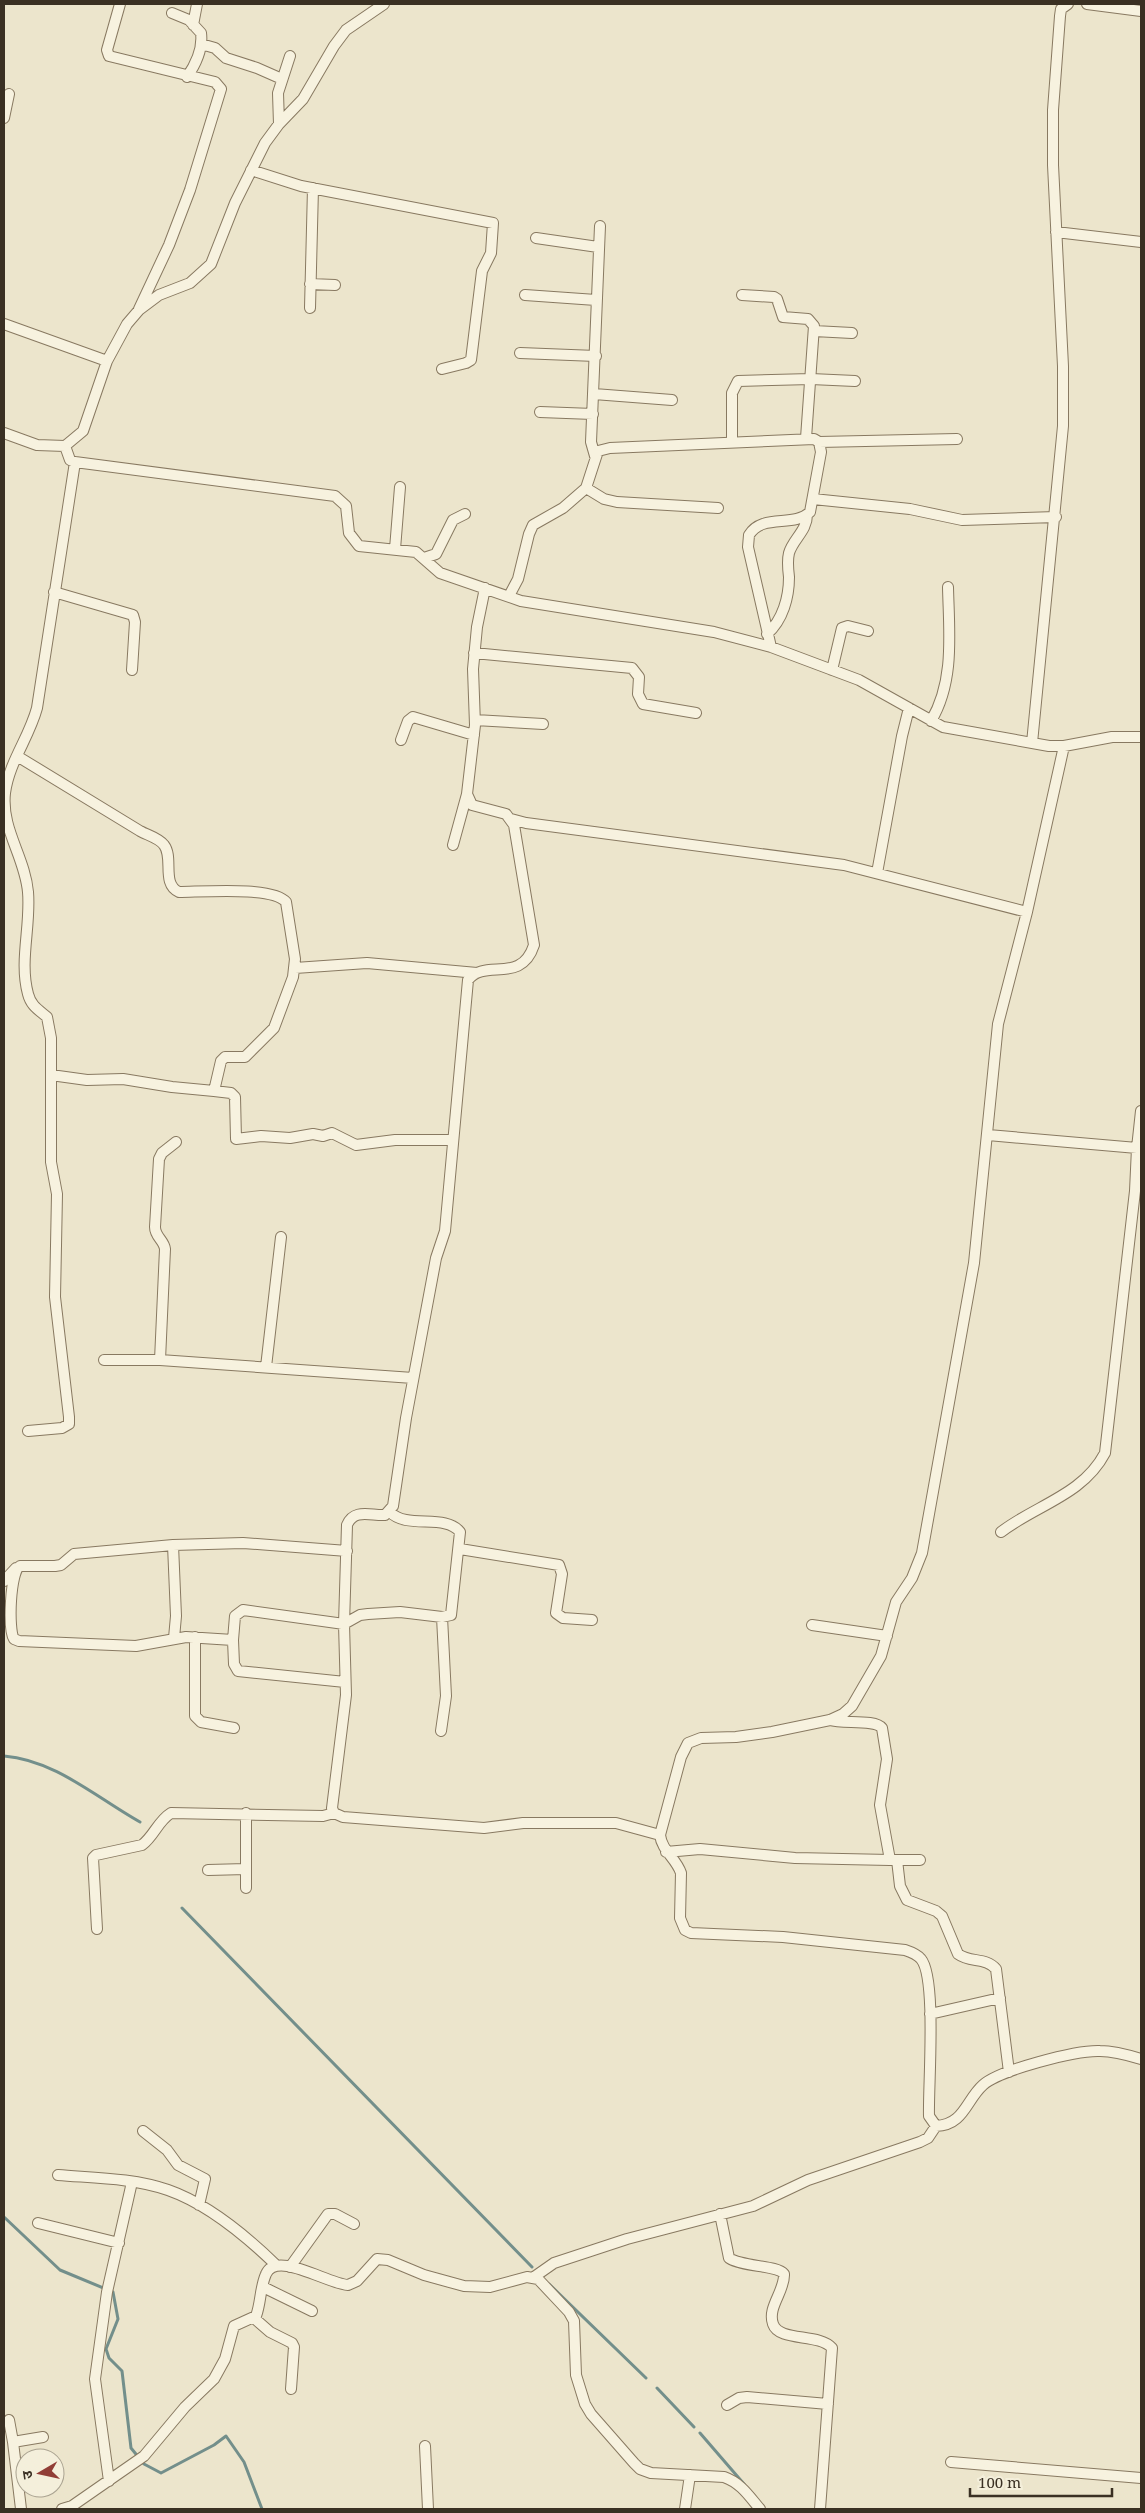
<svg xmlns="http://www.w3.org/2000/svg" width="1145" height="2513" font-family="'Noto Serif','Noto Sans Devanagari',serif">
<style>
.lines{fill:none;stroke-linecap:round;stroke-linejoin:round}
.stream{stroke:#738f8b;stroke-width:3}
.minor-casing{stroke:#887961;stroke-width:12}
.minor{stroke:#f7f2df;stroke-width:10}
</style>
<rect width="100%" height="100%" fill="#ece5cc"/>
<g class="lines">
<!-- stream -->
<path class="stream" d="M4,1756C55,1760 97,1798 140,1822
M182,1908L532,2267
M4,2217L60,2270L113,2292L118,2319L106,2349L109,2358L122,2371L131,2448L144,2464L161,2473L214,2445L226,2436L244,2462L262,2509
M549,2284L646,2378
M657,2388L694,2427
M700,2433L744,2484"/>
<defs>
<path id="minor" d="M120,4L107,50L109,56L215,82L221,89L190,190L169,245L139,309
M1087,4L1141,11
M172,13L189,20L201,33C203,48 196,64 187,77
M193,25L197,4
M201,44L215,48L226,58L257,68L282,79
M4,118L9,94
M279,124L278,93L290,56
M251,170L301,186L493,223L491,253L482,271L471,360L466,363L442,369
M1056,232L1141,242
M536,238L598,247
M310,284L335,285
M525,295L596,300
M742,295L774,297L777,299L783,317L808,319L814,326L806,438
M310,308L313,188
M4,324L107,361
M814,331L852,333
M520,353L596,356
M594,394L672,400
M540,412L593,414
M4,433L37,445L65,446L83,431L107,361L127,324L139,310L159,295L190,283L211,264L235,203L265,143L279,124L303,99L334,46L346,30L384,4
M819,442L957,439
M732,443V393L738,381L811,379L855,381
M65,446L70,460L75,462L335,496L346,506L349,533L359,546L416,552L440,573L521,601L714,632L771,647L859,680L943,727L1049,746H1064L1112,737H1141
M595,456L591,442L600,226
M586,488L604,499L617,502L718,508
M813,499L910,509L962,520L1056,517
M395,549L400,487
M424,558L436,554L453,520L465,514
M485,588L477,627L473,669L475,725L467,794L472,805L506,814L514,825L534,945C521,985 485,958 468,980L445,1231L436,1258L406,1418L393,1506L385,1515C371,1516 354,1508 347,1525L344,1624L346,1695L332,1808L334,1813L343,1817L484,1828L523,1823H616L660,1835
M54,592L133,615L135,622L132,670
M509,596L518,579L529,534L533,525L563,508L586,488L598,451L610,448L814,439L819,442L821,452L810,512C794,528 762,513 749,535L748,547L771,647
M767,634C783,620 789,597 789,577C788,569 787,561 789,553C793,539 807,531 807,515
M474,653L632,668L639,677L638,694L643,704L696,713
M832,670L842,628L848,626L868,631
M475,720L543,724
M931,721C955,681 949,632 948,587
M401,740L408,721L413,717L474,735
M1032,743L1063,426V366L1053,165V110L1060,16L1061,9L1068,4
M1064,746L1027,912L998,1024L974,1263L922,1553L912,1578L896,1602L881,1656L852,1706L843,1714L830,1720L772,1732L736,1737L701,1738L688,1743L681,1757L660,1835C662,1851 676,1858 681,1873L680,1918L685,1930L691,1933L783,1937L905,1950C911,1952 917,1954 921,1959C937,1978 928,2087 929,2116L936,2126C964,2125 966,2100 983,2085C1000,2070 1076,2050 1100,2051C1114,2051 1128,2055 1141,2059
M17,756L140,831C147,835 159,838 164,845C174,858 161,884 179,892C201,892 273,886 286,902L295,959L293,977L274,1028L245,1057H225L221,1061L214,1091L231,1093L235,1097L236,1139L261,1136L290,1138L313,1134L323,1136L332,1133L356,1145L395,1140H453
M511,819L526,823L844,865L1027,912
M453,845L467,794
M877,873L902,736L909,708
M295,968L367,963L477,973
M51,1075L87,1080L123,1079L172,1087L214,1091
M988,1135L1137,1148L1141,1111
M176,1142L162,1153L159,1159L155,1227C155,1237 164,1240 165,1249L160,1360L413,1378
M104,1360H160
M266,1367L281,1237
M28,1431L62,1428L69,1424V1417L55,1297L57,1194L51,1162V1038L47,1017C39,1010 31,1006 28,994C19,961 31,926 28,892C25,857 1,829 5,793C9,762 29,738 37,708L75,462
M1001,1532C1036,1505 1083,1495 1105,1453L1135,1191L1137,1148
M173,1545L176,1616L174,1638
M460,1549L559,1565L562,1574L556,1613L563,1618L592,1620
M4,1581L16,1568
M812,1625L887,1636
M195,1637V1716L201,1722L234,1728
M233,1640L235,1616L243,1610L344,1624L360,1615L368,1614L400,1612L442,1617L451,1615L460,1532C445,1513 407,1530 390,1512
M345,1682L238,1671L234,1664L233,1640L186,1637L136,1646L19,1641L14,1639C8,1630 10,1571 20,1566H55L61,1565L74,1554L173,1545L243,1543L347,1551
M830,1720C843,1724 875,1719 882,1728L887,1759L880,1805L890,1860H920
M441,1731L446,1696L442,1617
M666,1852L700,1849L795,1858L890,1860
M897,1860L900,1886L907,1900L936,1911L942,1916L958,1954C970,1963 986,1957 996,1969L1009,2072
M208,1870L246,1869
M246,1888V1813
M97,1929L93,1858L96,1855L142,1845C154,1836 158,1821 171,1813L323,1816L334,1813
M930,2014L1000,1998
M143,2131L167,2150L178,2165L205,2179L199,2205
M58,2175C94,2178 134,2178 168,2190C208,2204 245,2235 275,2264
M720,2214L729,2258C742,2267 777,2265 784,2274C785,2291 767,2307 773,2324C779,2342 819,2333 832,2348L820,2509
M38,2223L119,2243
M290,2267L328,2214H335L354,2224
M534,2277L554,2263L627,2239L753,2206L808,2180L920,2142L928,2138L936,2126
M263,2287L312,2311
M254,2318L270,2332L292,2343L294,2347L291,2389
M727,2405L739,2398L747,2397L828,2404
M9,2420L13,2442
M425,2446L428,2509
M951,2462L1141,2478
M109,2481L95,2379L107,2292L132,2182
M21,2509L13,2442L43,2437
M62,2509L72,2506L144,2456L185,2407L214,2379L225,2359L234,2326L256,2316C261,2303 260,2287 266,2274C276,2250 328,2284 348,2285L357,2281L377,2259L388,2260L424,2275L464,2286L490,2287L527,2277L538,2279L569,2312L574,2321L576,2375L585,2404L591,2414L634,2463L640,2469L651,2473L724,2477C741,2483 749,2496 760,2509
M685,2509L690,2475"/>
</defs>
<!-- minor casing -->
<use href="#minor" class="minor-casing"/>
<!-- minor -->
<use href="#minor" class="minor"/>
</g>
<!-- border -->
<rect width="1145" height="2513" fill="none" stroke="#3a3023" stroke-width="10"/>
<!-- north arrow -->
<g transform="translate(40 2473) rotate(261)"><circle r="24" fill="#f4efdb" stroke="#aaa391"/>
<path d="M0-4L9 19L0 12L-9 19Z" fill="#913e36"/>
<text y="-8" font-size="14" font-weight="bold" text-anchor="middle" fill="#3a3023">उ</text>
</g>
<!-- scale -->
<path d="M970 2488v8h142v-8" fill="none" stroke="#3a3023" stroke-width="2.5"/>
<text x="978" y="2488" font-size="15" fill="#3a3023" stroke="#f4efdb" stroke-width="4" paint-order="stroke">100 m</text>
</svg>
